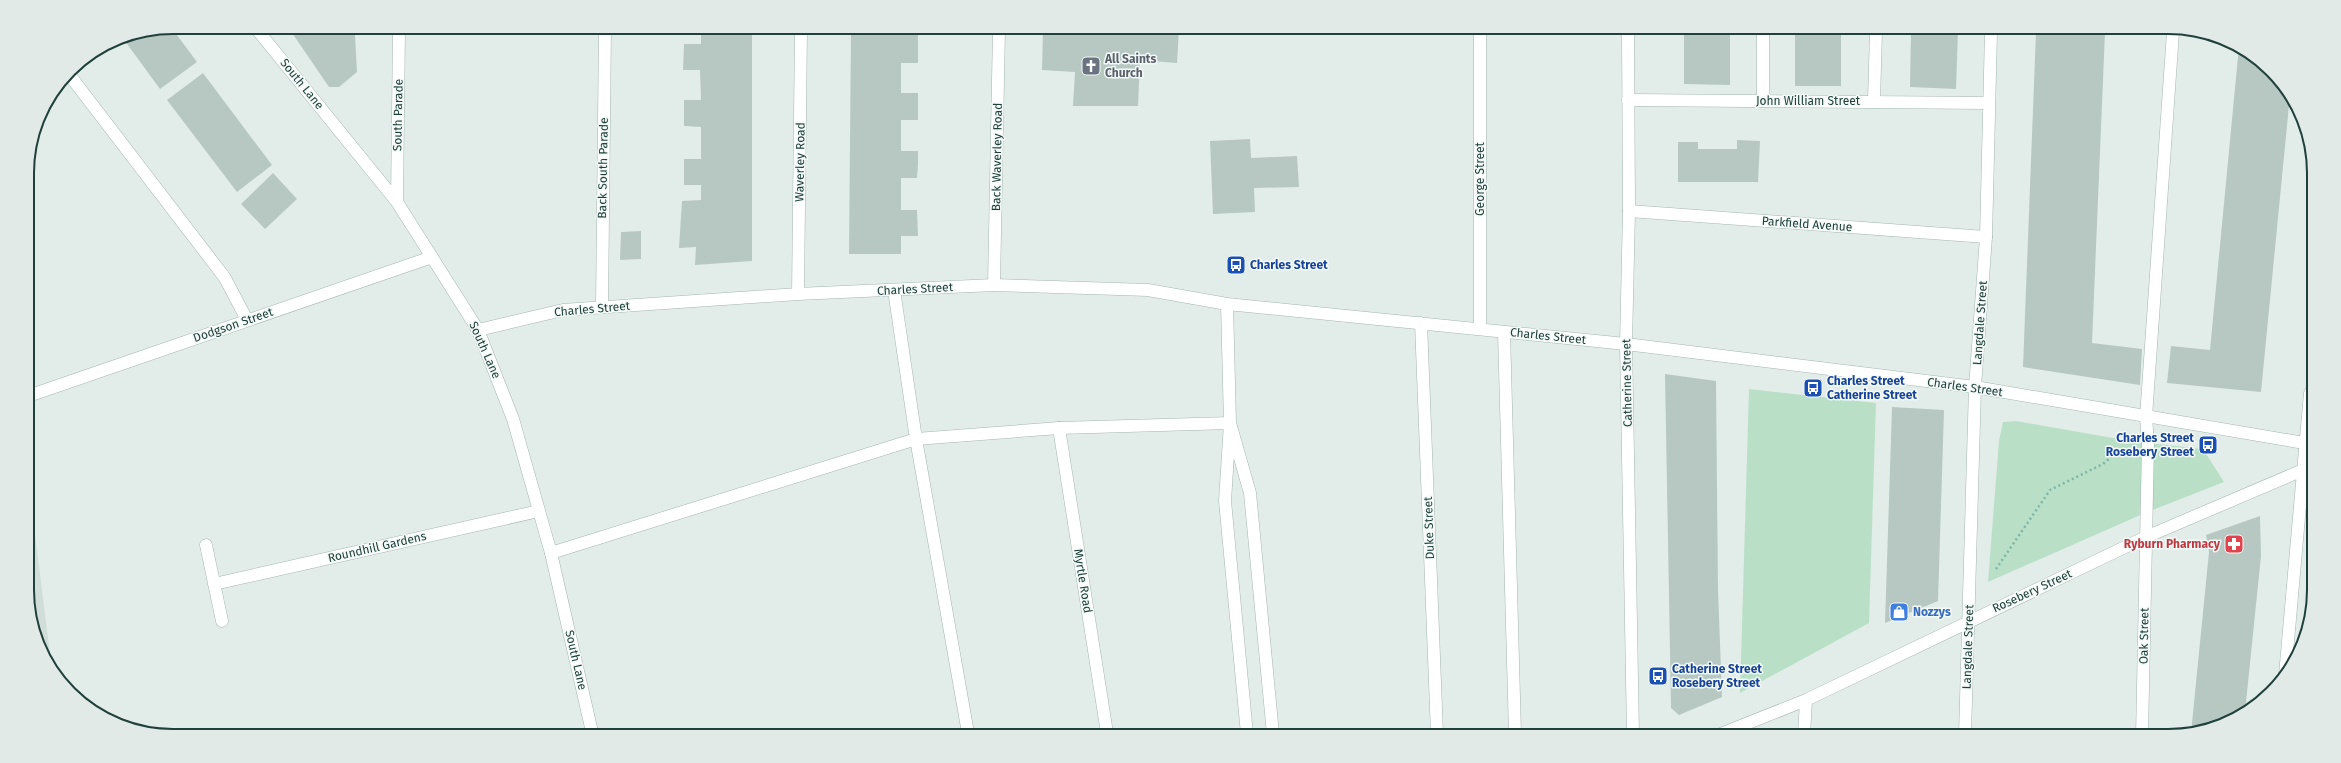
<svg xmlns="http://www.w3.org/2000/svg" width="2341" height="763" font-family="'Fira Sans',sans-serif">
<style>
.built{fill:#d0ddd8}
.green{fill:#b9e0c7}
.building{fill:#b7c8c2}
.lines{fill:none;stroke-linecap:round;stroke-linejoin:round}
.service-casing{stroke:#a4b6b1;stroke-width:13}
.minor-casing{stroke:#a4b6b1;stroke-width:13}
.path{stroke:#7fb4a8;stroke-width:2.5;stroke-dasharray:2 3;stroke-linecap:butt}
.service{stroke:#fff;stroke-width:12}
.minor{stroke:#fff;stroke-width:12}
.labels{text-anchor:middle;stroke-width:3;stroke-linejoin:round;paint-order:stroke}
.worship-label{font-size:12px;font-weight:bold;fill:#5b616d;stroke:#f3f9f7;text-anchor:start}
.street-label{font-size:12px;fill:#20403a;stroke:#f3f9f7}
.transit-label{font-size:12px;font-weight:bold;fill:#164399;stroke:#f3f9f7;text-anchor:start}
.health-label{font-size:12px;font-weight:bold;fill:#be3a42;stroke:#f3f9f7;text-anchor:end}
.shop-label{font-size:12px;font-weight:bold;fill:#366cbe;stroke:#f3f9f7;text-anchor:start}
.rim{fill:none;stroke:#20403a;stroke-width:2}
</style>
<rect width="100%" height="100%" fill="#e2ede9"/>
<!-- built -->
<path class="built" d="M29,487L52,670L42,655L30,618Z"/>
<!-- green -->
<path class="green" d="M1749,389L1876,403L1869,623L1740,693Z
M2016,421L2130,441L2203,449L2224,482L2145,513L1988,582L1999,441L2003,422Z"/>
<!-- building -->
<path class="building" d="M171,27L197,62L160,89L122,37Z
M288,27H349L355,35L357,72L339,87H329Z
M701,28H752V261L695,265L696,247L679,248L682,201L701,200V185H684V159H701V127L684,126V100H701L700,70H683L684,44H701Z
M851,29H902V35H918V63H901V93H918V120H901V151H918V165L917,178H901V210H917L918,236H901V254H849Z
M1043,29H1179L1177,63L1140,60L1138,106H1073L1075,72L1042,70Z
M1684,31H1730V85L1684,84Z
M1795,31H1841V86H1795Z
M1911,31H1958L1956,89L1910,87Z
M2036,32H2105L2092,343L2142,349L2140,385L2023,367Z
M2239,46L2278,77L2290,95L2261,392L2167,383L2171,346L2210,350Z
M203,73L272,165L237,192L167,100Z
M1250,139L1251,158L1297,156L1299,187L1254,188L1255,212L1213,214L1210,141Z
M1737,140L1760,141L1758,182H1678V142H1698V149H1737Z
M273,173L297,199L265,229L241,204Z
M641,231V259L620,260L621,232Z
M1665,374L1716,381L1718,590L1722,697L1679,715L1671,708Z
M1892,407L1944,410L1938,601L1885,623Z
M2260,516L2261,556L2245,712L2215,728L2191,733L2209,552L2206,535Z"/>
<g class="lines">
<defs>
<path id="service" d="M68,73L225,278L247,320
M1628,100L1988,103
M1874,101L1876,31
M1629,211L1986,237
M994,285L999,29
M894,290L916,439L968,733
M1227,304L1230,423L1250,493L1273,734
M602,307L605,28
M1504,332L1515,734
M34,394L432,257
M551,553L916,439L1059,428L1230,423L1225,501L1247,734
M1804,735L1806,700
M2142,736L2148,444L2146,417L2173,32"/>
<path id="minor" d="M255,27L397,202L478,330L513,419L551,553L592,732
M1480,30V328
M1628,31L1629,211L1626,344L1633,734
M1763,31V101
M397,202L399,28
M798,294L801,29
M1421,323L1437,734
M478,330L563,310L798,294L994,285L1148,290L1227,304L1626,344L1975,387L2310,444
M1059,428L1107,733
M206,545L222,621
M214,584L539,511
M2285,675L2310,393
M1718,735L1806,700L2146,537L2303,470
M1965,735L1975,387L1986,237L1991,32"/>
</defs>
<!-- service casing -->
<use href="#service" class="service-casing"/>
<!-- minor casing -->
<use href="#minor" class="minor-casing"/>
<!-- path -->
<path class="path" d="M1996,569L2050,490L2103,464L2122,448"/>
<!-- service -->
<use href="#service" class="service"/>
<!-- minor -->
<use href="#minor" class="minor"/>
</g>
<!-- icons -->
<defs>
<symbol id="church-square" viewBox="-11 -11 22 22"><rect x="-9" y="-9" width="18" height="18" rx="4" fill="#6b7280" stroke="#f3f9f7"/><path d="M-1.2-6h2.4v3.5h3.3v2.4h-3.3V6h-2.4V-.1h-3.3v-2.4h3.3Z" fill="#fff"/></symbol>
<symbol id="bus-square" viewBox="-11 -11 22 22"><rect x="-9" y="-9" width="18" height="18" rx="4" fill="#1a4fb4" stroke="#f3f9f7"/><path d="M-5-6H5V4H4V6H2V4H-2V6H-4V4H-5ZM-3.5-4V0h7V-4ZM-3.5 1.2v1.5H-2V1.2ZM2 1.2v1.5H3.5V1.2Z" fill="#fff"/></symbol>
<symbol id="pharmacy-square" viewBox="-11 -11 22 22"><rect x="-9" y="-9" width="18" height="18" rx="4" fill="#e0444e" stroke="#f3f9f7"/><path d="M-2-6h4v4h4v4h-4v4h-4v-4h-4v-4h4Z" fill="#fff"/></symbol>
<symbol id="shop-square" viewBox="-11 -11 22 22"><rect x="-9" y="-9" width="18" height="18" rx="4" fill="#3f7fe0" stroke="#f3f9f7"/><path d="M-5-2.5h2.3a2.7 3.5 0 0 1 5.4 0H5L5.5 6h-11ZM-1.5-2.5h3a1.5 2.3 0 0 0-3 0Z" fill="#fff"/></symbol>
</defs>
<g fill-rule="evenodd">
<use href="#church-square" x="1080" y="55" width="22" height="22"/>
<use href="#bus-square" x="1225" y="254" width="22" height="22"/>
<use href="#bus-square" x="1802" y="377" width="22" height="22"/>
<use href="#bus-square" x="2197" y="434" width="22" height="22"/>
<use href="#pharmacy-square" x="2223" y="533" width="22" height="22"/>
<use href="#shop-square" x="1888" y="601" width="22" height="22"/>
<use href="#bus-square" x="1647" y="665" width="22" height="22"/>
</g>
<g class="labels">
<!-- worship labels -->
<g class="worship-label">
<text x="1105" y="63">All Saints<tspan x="1105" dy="14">Church</tspan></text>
</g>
<!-- street labels -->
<g class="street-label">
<text transform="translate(302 84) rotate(51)" y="4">South Lane</text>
<text x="1808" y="105">John William Street</text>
<text transform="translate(398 115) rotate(-89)" y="4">South Parade</text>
<text transform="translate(997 157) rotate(-89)" y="4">Back Waverley Road</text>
<text transform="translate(800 162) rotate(-89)" y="4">Waverley Road</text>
<text transform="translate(603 168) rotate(-89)" y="4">Back South Parade</text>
<text transform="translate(1480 179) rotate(-90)" y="4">George Street</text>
<text transform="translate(1807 224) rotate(4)" y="4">Parkfield Avenue</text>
<text transform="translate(915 289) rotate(-3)" y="4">Charles Street</text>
<text transform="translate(592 309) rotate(-5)" y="4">Charles Street</text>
<text transform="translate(1980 323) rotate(-86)" y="4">Langdale Street</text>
<text transform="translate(233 325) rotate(-19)" y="4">Dodgson Street</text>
<text transform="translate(1548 336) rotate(6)" y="4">Charles Street</text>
<text transform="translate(485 350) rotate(66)" y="4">South Lane</text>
<text transform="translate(1627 383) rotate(-91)" y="4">Catherine Street</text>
<text transform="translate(1965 387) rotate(8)" y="4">Charles Street</text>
<text transform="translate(1429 528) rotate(-92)" y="4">Duke Street</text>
<text transform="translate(377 547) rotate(-13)" y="4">Roundhill Gardens</text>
<text transform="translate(1083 581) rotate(81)" y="4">Myrtle Road</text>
<text transform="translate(2032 591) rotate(-25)" y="4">Rosebery Street</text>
<text transform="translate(2144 636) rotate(-89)" y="4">Oak Street</text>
<text transform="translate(1968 647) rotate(-88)" y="4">Langdale Street</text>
<text transform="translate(576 660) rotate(77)" y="4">South Lane</text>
</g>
<!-- transit labels -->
<g class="transit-label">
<text x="1250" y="269">Charles Street</text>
<text x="1827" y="385">Charles Street<tspan x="1827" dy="14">Catherine Street</tspan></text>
<text x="2194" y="442" text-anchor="end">Charles Street<tspan x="2194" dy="14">Rosebery Street</tspan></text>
<text x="1672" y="673">Catherine Street<tspan x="1672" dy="14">Rosebery Street</tspan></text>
</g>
<!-- health labels -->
<g class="health-label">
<text x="2220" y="548">Ryburn Pharmacy</text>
</g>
<!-- shop labels -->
<g class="shop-label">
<text x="1913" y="616">Nozzys</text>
</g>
</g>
<!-- crop -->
<path d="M0 0H2341V763H0ZM173 34H2168A139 139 0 0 1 2307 173V590A139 139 0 0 1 2168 729H173A139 139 0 0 1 34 590V173A139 139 0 0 1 173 34Z" fill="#e2eae8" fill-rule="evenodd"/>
<path class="rim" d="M173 34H2168A139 139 0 0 1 2307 173V590A139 139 0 0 1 2168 729H173A139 139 0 0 1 34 590V173A139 139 0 0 1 173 34Z"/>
</svg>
